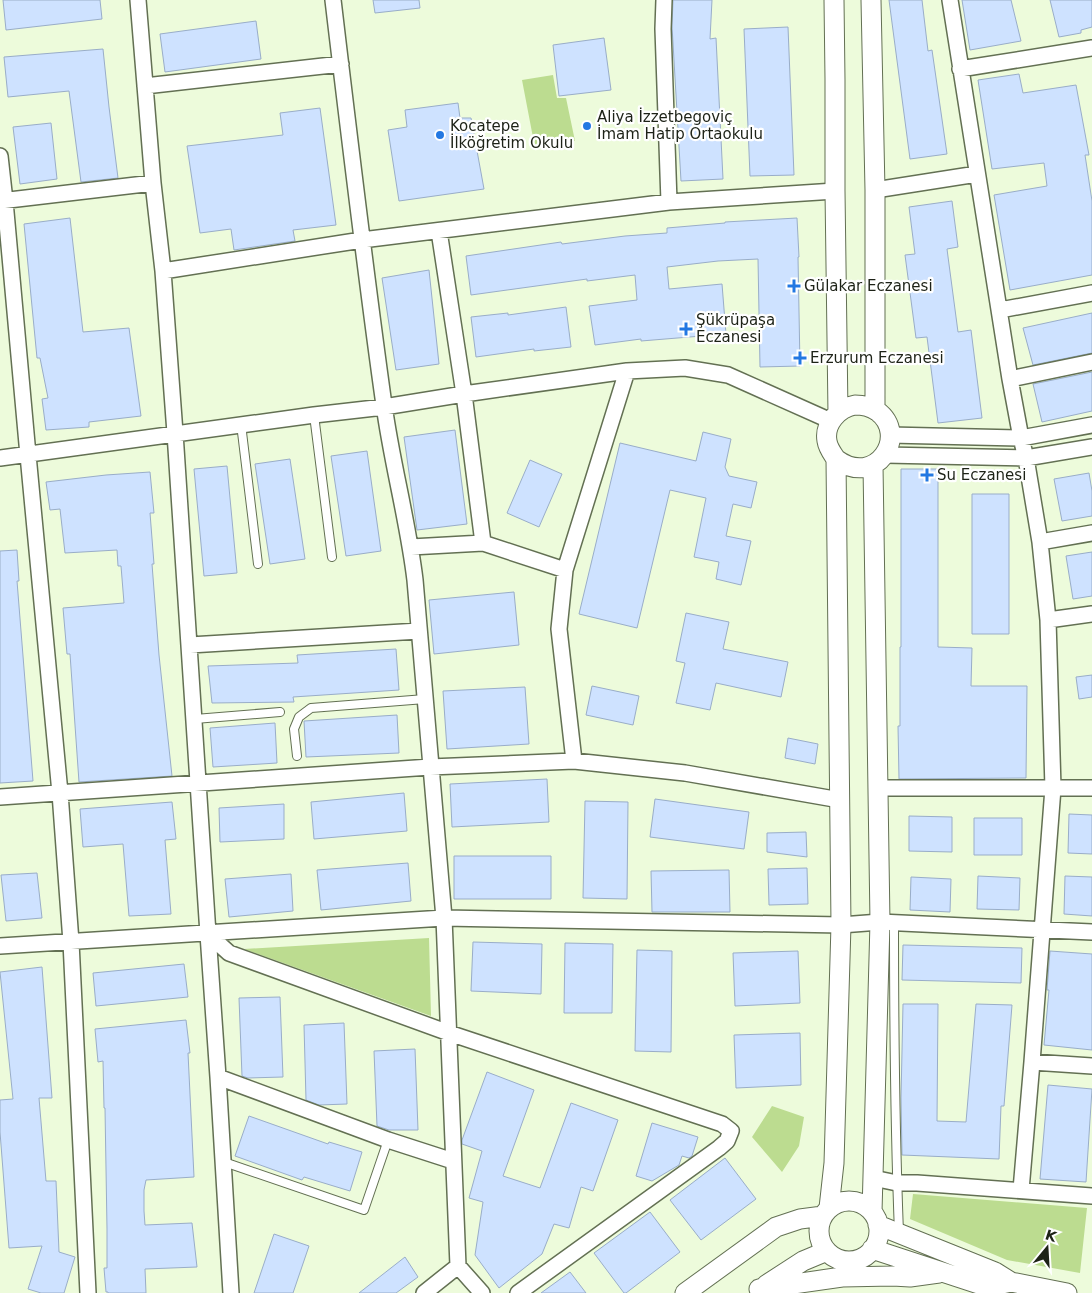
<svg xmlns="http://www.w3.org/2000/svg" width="1092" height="1293" font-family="'DejaVu Sans',sans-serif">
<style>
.green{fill:#bcdc90}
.building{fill:#cee2ff;stroke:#99adc8}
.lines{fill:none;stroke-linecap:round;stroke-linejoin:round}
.service-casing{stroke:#637053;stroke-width:10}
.minor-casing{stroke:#637053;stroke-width:18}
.tertiary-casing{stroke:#637053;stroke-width:21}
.service{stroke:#fff;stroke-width:8}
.minor{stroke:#fff;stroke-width:15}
.tertiary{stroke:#fff;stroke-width:19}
.poi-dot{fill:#2378e2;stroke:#fff;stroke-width:2}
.labels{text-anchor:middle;stroke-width:4.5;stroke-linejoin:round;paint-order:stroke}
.poi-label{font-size:15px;fill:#1d2217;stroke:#fff;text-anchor:start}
</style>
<rect width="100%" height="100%" fill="#edfbdb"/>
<!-- green -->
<path class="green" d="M553,75L557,98H566L575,141L535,148L522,80Z
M429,938L431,1016L244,949Z
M772,1106L804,1117L799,1146L782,1172L752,1137Z
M913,1194L1087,1208L1080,1273L1007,1260L910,1219Z"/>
<!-- building -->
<path class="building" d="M3,0H100L102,19L6,30Z
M373,0H419L420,8L375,13Z
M673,0H712L710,39L716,38L723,179L681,181L672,26Z
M889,0H922L928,51L932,50L947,154L910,159Z
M962,0H1011L1021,41L970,50Z
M1050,0H1092V27L1081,30V33L1059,37Z
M256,21L261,59L165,72L160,34Z
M788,27L794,175L750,176L744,29Z
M604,38L611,90L559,96L553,45Z
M103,49L109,107L118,178L81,182L69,91L8,97L4,57Z
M1019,74L1023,93L1076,85L1089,155H1085L1092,201V275L1010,290L994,195L1047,186L1044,163L992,169L978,80Z
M458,103L460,118H471L484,189L399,201L388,130L407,127L405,110Z
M320,108L336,225L293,230L295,241L234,250L231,229L200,233L187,146L283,135L280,113Z
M51,123L57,179L20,184L13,127Z
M952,201L958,247L947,249L958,332L971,330L982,418L938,423L927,337L916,338L905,255L915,254L909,207Z
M70,218L83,332L129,328L141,416L89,422V427L46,430L42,399L48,398L40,358H37L24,224Z
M797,218L799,257H798L800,366L760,367L758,259L718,261L667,267L669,289L722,284L726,334L641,341V339L595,345L589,306L637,300L635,275L587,281V279L471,295L466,256L561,242L562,244L625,236L667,233V228L725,223V222Z
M429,270L439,364L396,370L382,278Z
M566,307L571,347L534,351V349L476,357L471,317L508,313V315Z
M1092,313V353L1033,365L1023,328Z
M1092,372V411L1042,422L1033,384Z
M455,430L467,524L417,530L404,437Z
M703,432L731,439L725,467L729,476L757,482L751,508L733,504L726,536L751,541L741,585L716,579L719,562L694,557L706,498L670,490L637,628L579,614L620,443L696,461Z
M367,451L381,551L346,556L331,456Z
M290,459L305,559L270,564L255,464Z
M530,460L562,474L539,527L507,513Z
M227,466L237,573L204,576L194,469Z
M901,469H938V647L972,648L971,686H1027L1026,778L899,779L898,726H900V647H901Z
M150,472L154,513H150L154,564H152L159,655L172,776L79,782L70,654H67L63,608L124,603L121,566H118L117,550L65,553L60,509L50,510L46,482L106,475Z
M1089,473L1092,491V516L1062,521L1054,479Z
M972,494H1009V634H972Z
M17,550L19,581H17L33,781L0,783V551Z
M1092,552V596L1073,599L1066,556Z
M514,592L519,645L434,654L429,600Z
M686,613L729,622L723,649L788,662L781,697L716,683L710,710L676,703L685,663L676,661Z
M396,649L399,690L293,697L294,702L212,703L208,666L298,663L297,655Z
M1092,675V697L1079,699L1076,677Z
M592,686L639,696L633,725L586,715Z
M525,687L529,744L447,749L443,691Z
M397,715L399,753L306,757L304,721Z
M275,723L277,763L213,767L210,728Z
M788,738L818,744L815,764L785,758Z
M547,779L549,822L452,827L450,784Z
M404,793L407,831L314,839L311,802Z
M655,799L749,812L744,849L650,837Z
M585,801L628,802L627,899L583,898Z
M172,802L176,839L165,840L171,914L129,916L123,844L83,847L80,809Z
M284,804V839L220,842L219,808Z
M1069,814L1092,815V854L1068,853Z
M909,816L952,817V852L909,851Z
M974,818H1022V855H974Z
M806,832L807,857L767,852V833Z
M454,856H551V899H454Z
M408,863L411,901L321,910L317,870Z
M807,868L808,904L769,905L768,869Z
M729,870L730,912H652L651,871Z
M37,873L42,918L6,921L1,875Z
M291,874L293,911L229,917L225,879Z
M978,876L1020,878L1019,910L977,909Z
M1065,876L1092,877V916L1064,914Z
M911,877L951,879L950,912L910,910Z
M473,942L542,944L541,994L471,991Z
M565,943L613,944L612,1013H564Z
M903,945L1022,948L1021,983L902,980Z
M637,950L672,951L671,1052L635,1051Z
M798,951L800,1003L735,1006L733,953Z
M1050,951L1092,954V1050L1044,1045L1049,990H1047Z
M184,964L188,997L96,1006L93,973Z
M42,967L52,1098H39L46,1181H56L59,1252L75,1257L64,1293H41L28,1289L42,1246L9,1248L0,1132V1100L13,1099L0,972Z
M280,997L283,1077L248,1078L242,1076L239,998Z
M903,1004H938L937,1121L966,1122L976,1004L1012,1005L1004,1106H1001L999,1159L902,1155L901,1098Z
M186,1020L190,1053H188L194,1177L146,1180L144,1190V1211L145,1225L192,1223L197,1267L145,1269L146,1293H108V1292H106L104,1268H107V1229L105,1108H104L103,1061L98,1062L95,1029Z
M344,1023L347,1104L319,1105L306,1100L304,1025Z
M800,1033L801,1085L736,1088L734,1035Z
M415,1049L418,1130H389L377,1126L374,1051Z
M487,1072L534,1090L503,1176L540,1188L571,1103L618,1120L593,1191L581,1187L569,1228L554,1224L542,1254L499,1288L475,1255L483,1202L469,1198L482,1151L462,1144V1140Z
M1048,1085L1092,1089L1086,1182L1040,1179Z
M249,1116L328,1144L329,1142L362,1152L350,1191L304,1177L302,1180L235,1156Z
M652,1123L698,1137L692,1156L689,1158L682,1156L679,1165L652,1181L636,1176Z
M725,1158L756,1199L701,1240L670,1200Z
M650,1212L680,1252L626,1293H624L594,1253Z
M274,1234L309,1246L293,1293H254Z
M405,1257L418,1277L396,1293H359Z
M570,1272L586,1293H541Z"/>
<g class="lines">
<defs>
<path id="service" d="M314,415L332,557
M241,424L258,564
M195,719L280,712
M297,756L294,729L299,717L311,708L425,699
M894,923C894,1026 895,1130 899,1233
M224,1162L364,1210L388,1140"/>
<path id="minor" d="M138,0L153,183L163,271L175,433L208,934L218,1077L231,1293
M333,0C349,135 365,270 384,405C392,464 408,521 415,580L444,918L458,1266L482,1293
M664,0L663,29L669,202
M950,0L1010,379L1021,438L1026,458L1040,542L1048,620L1053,788L1032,1062L1021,1190
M960,69L1092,48
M145,86L341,64
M0,156L5,201L28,455L60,793L71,942L88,1293
M875,190L977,174
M0,201L153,183
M439,231L464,394L483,543L565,570
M163,271L362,240L669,202L835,191
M1000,310L1092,293
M1010,379L1092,362
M890,435L1021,438L1092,425
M885,455L1026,458L1092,447
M0,458L314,415L384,407L464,394L627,371L685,368L728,375L831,421
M1040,542L1092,533
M411,547L483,543
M1048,620L1092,614
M190,645L419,631
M574,761L559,629L565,570L627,371
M878,788H1092
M0,797L430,767L574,761L685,773L840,800
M208,934L229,953L449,1033L722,1124L731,1131L727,1141L719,1148L518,1293
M0,946L444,918L841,925L880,922L1092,932
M1032,1062L1092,1066
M218,1077L388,1140L453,1161
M873,1178L897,1183H917L1092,1196
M424,1293L458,1266"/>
<path id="tertiary" d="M834,0L835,79V191L838,413
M871,0L875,190V410
M819 1231a30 30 0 1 1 60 0a30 30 0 1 1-60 0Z
M829,1208L834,1163L841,925L836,459C832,453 828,448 827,441C824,424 838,408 855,405C862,405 871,407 877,411C910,435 876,489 836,459
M872,1212L880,922L873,465
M872,1249L988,1287L1011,1282L995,1272L878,1225
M1011,1282L1067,1293
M766,1285L803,1261L827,1251
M759,1289L842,1277L893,1276L910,1277L939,1273
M685,1293L776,1227L800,1219L823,1216"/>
</defs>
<!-- service casing -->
<use href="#service" class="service-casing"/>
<!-- minor casing -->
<use href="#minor" class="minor-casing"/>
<!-- tertiary casing -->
<use href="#tertiary" class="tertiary-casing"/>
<!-- service -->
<use href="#service" class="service"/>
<!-- minor -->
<use href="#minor" class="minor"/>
<!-- tertiary -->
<use href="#tertiary" class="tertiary"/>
</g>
<!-- markers -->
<g class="poi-dot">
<circle cx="587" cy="126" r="5"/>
<circle cx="440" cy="135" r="5"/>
<path d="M791.5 278.5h5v5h5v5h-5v5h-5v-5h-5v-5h5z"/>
<path d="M683.5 321.5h5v5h5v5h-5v5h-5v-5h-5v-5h5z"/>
<path d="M797.5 350.5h5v5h5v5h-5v5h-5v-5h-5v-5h5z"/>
<path d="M924.5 467.5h5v5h5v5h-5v5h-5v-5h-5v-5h5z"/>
</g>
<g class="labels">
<!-- poi labels -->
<g class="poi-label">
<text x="597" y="122">Aliya İzzetbegoviç<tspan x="597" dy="17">İmam Hatip Ortaokulu</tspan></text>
<text x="450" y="131">Kocatepe<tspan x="450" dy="17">İlköğretim Okulu</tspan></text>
<text x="804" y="291">Gülakar Eczanesi</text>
<text x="696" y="325">Şükrüpaşa<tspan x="696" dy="17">Eczanesi</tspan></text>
<text x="810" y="363">Erzurum Eczanesi</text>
<text x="937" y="480">Su Eczanesi</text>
</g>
</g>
<!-- north arrow -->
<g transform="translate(1047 1248) rotate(18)" stroke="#ffffff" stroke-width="4" paint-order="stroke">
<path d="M0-4L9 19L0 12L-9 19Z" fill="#1d2217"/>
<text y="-8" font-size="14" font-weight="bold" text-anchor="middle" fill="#1d2217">K</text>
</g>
</svg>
